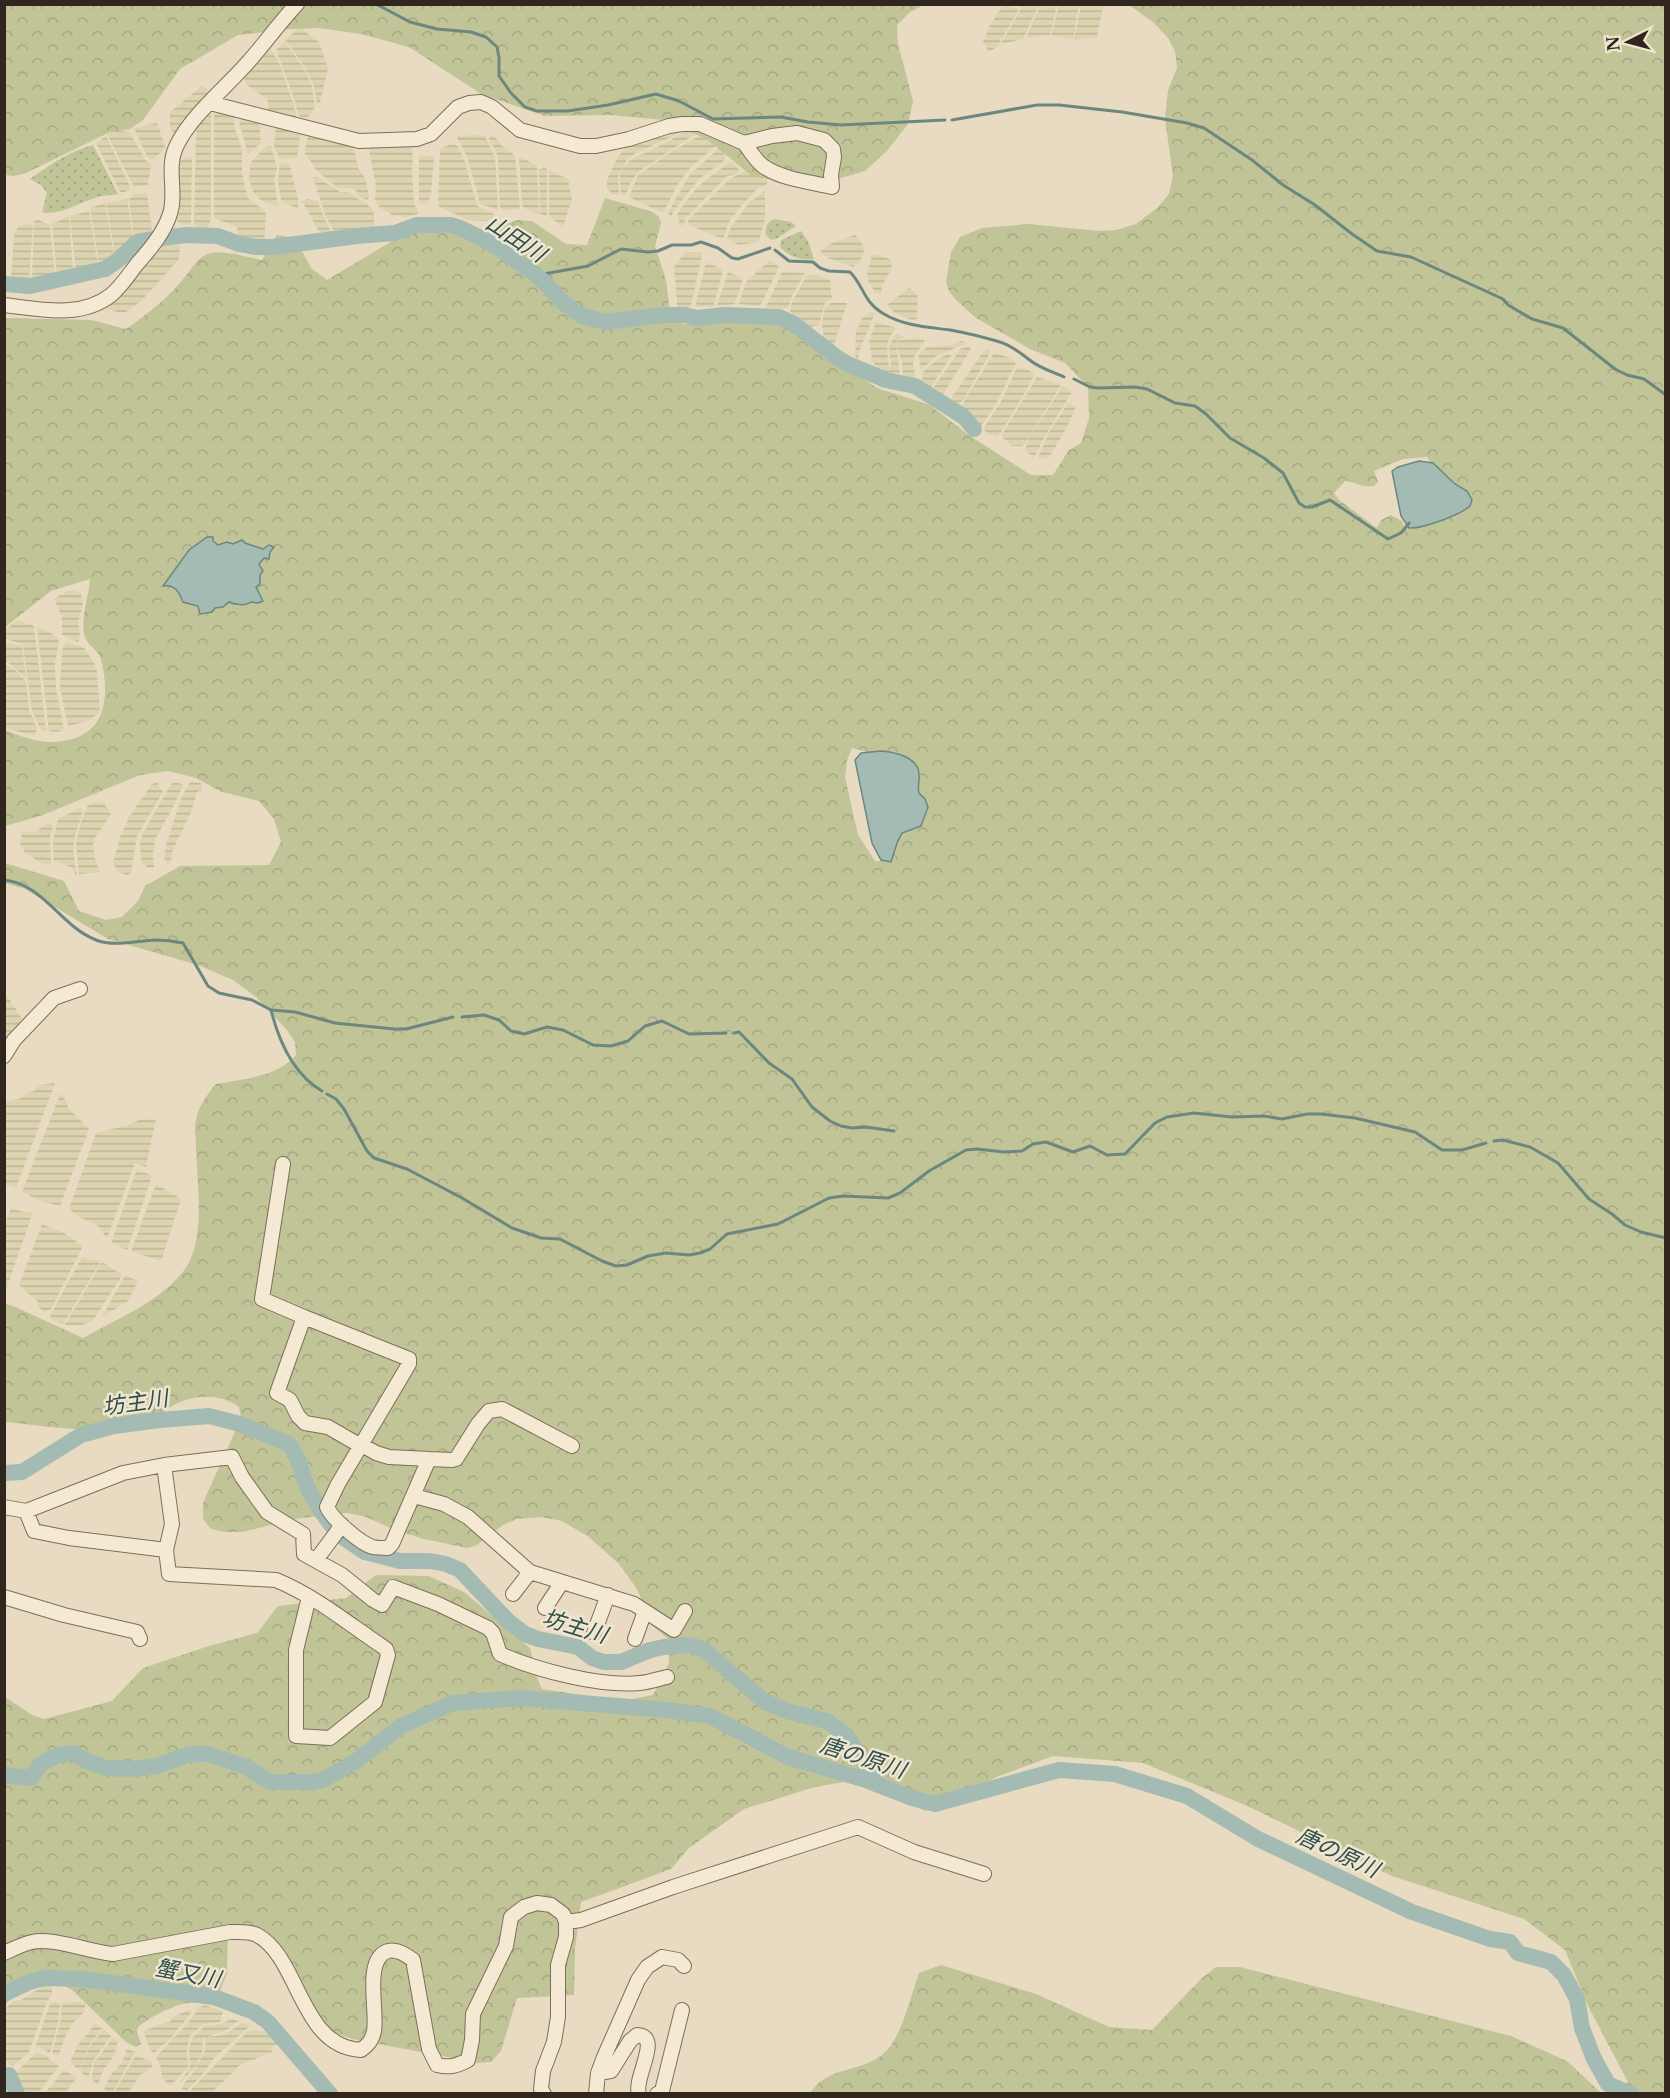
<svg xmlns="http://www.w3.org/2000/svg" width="1670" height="2098" font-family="'Libre Baskerville','Noto Sans JP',serif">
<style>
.farmland{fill:url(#farmland-rules)}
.grass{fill:url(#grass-dots)}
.forest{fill:url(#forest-crowns);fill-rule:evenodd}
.water{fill:#a3bbb3;stroke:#6c8780;stroke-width:1.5}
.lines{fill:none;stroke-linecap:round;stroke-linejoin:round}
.stream{stroke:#6c8780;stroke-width:3}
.river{stroke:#a3bbb3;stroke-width:16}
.minor-casing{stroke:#7f6d5b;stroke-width:16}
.minor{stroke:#f4e9d3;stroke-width:14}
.labels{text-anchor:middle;stroke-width:5;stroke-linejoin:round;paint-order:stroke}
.water-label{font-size:22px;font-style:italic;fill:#2e4f4c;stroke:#f0e6d0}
</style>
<defs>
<pattern id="farmland-rules" width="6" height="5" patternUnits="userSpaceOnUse" patternTransform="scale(1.5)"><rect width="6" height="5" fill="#dcd4b0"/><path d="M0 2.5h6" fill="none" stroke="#bdb697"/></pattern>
<pattern id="grass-dots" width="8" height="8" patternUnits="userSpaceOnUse" patternTransform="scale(1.5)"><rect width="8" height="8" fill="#c0c497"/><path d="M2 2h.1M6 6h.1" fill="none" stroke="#a5a882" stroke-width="1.8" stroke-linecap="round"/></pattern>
<pattern id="forest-crowns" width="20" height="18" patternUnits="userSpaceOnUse" patternTransform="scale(1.5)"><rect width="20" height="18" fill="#c0c497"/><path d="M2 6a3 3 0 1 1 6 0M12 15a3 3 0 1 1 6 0" fill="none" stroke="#a5a882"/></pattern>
</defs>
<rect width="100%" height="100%" fill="#e8dbc1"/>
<!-- farmland -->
<path class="farmland" d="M1041,4L1057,5L1050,35L1026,38Z
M1003,5L1019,9L998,46L989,52L983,42L990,25Z
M1023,5H1039L1023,39L1001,44Z
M1059,5H1079L1073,39L1051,36Z
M1081,5H1102L1103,6L1097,37L1074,40Z
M299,27L319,42L328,69L320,102L317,104L314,86L304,66L286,40Z
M285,41L304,69L312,86L315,107L308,117H300V115H298L296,104L276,50Z
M271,49L279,63L294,106L296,116L294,118L267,112L269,107L267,99L247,85L244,77Z
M202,86L210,91L183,120L176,132H173L170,127V113L176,107Z
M225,112L235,114L234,126L242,149V173L248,198L266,212L264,244L238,239L237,227L214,218V114Z
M211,114V219L207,230L197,228L194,223L196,133L198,124Z
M240,116L259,120L261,143L248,154L239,121Z
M157,123L165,146L162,151L152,160L148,158L134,128Z
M276,125L299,130L300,135L297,157L280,159L274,146Z
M687,127L669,138L634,154L626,161L618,176L619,195H613L607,188V180L616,160L626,146Z
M117,129L130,133L146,161L151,164L148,185L134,187L107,134Z
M686,130L700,131L638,172L630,183L626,195L621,193L620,175L623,168L630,160L671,140Z
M309,132L353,145L358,168L366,179L369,198L367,200L359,196L356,190L350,188H338L317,171L305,153V149Z
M704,133L719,143L689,169L678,184L663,213L629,197L638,175L668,154Z
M479,135L485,136L495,158L498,210L480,204L467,156L457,138V136Z
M494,135L501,145L515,156L520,209L504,210L500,208L498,160L496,151L489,139V136Z
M106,136L131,188L125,192H120L96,143Z
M451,144L458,146L465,162L477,206L494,214L493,218L486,221L468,220L438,206L440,149Z
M411,145L413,158L412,170L414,205L418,209V214L406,217L393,215L380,208L375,200L376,187L369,149L370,146Z
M271,146L277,168L274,180L278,206L264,202L257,197L252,189L249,179L251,162L265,147Z
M720,147L724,151L725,160L699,179L675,209L671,217L668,213L689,176Z
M423,155L434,156L431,195L427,204L419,203V156Z
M519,156L537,166L539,214L526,209L522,206Z
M187,157L192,158L191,225H182L175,219L177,163Z
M730,162L740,170L734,175L727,176L685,219L684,227L680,224L677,214L695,190L703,182Z
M289,163L298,198V208L286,204L281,200L280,195L278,179L280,164Z
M755,165L763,170L768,182L764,187L758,188L741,206L730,220L723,239L689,225L688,220L730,179Z
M543,167L547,169V216L540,214L539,169H543Z
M549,170L568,179L572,199L563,227L549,216Z
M313,177H317L340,192H349L358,199L367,204L374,212V229L333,230L325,214Z
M765,191V220L760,237L757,242L738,245L727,238L731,227L750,202Z
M147,193L152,231L141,236L134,237L129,199L135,194Z
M127,199L133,236L115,254L106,203Z
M308,199L317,201L331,232L323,233L318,230L302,201Z
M105,203L114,255L99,264L90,208Z
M89,211L98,265L76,271L70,216Z
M69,216L73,271L57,275L52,224Z
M39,220L50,225L55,275L32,281L34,221Z
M30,224L33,225L29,280H11L14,234L19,226Z
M855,235L863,245L864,253L859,262L853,267L828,258L820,252L830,244Z
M180,245L179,259L142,300L126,312H117L106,308L160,246Z
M685,252H701L702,255L690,310L677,307V302L674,267Z
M875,254L890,259L892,263L891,270L882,286L881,295L875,293L868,280L867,274L872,256Z
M770,260L779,267L760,306L739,304L746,282Z
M706,262L723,270L713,307H695Z
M728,272L743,278L735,304L717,306Z
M782,272L805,273L792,296L788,308L765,309Z
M807,275H818L830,280L832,299L825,302L819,325L810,327L791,313L790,310L792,302Z
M909,288L916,293L918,299L917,319L912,320L895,313L887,305Z
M831,303H847L833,348L829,347L824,341L822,323L825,308Z
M871,312L875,313L860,349L857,363L855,354L856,332L862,318Z
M876,322L896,328L889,337L887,350L889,367L887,375L881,373L872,361L869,341Z
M896,334L906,337L898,339L897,342L900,340L915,338L925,340L914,357L913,364L916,379L910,380L903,377L902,362L896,345L900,375L895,372L890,376L888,372L891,364L889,346Z
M961,341L967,343L936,356L921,370L918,356L927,347L951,345Z
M968,346L971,349L942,396L932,392L931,391L955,357L960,349Z
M989,349L990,353L965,397L958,406L953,405L949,401L984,351Z
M994,353L1008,357L1016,363L995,406L981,426L977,425L960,408Z
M952,354L930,389L923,388L922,374L926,368L943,356Z
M1017,367L1029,370L1034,374L1027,389L1001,432L997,436L990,435L983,429L1002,400Z
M1037,377L1061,385L1026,442L1022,446H1012L1001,436Z
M1063,386L1072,392L1045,436L1034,458L1025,450L1030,436Z
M1068,403L1076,407L1068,425L1050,456L1046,459H1037L1050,431Z
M75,590L81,594L83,605L78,622L80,636L78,642L62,635V617L54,599L67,591Z
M17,620L34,626L46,731L41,730L32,711L23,644L5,639V630Z
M37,627L51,633L59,639L55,664L56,688L64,729L58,732L49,731Z
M5,642L22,646L26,678L5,660Z
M66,642L84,648L94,662L97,672L100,712L88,721L68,726L60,688L62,650Z
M7,665L15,670L26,682L29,709L37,729L35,736L5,728L4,671Z
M191,781L201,783L202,790L197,792L192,810L172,852L171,862L167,864L164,857L166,845L182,796Z
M157,782L163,792L137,836L131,873L127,875L118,872L113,862L120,837L129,817L152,784Z
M176,782L183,785L176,801L155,840L153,854L154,867L148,868L141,861L140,844L142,835L171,784Z
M95,802L104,803L111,815L95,837L93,846L95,859L100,872L79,874L76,843L81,822L88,805Z
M80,808L83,811L74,839L73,850L77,877L71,867L54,861L53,841L58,819Z
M49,823L53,826L50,837L51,863L45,865L25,853L20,843L22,831L33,833Z
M7,996L23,1020L5,1040V998Z
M55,1083L16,1188L5,1185V1102L19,1099L29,1092L34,1091L40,1085Z
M60,1094L63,1095L69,1109L89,1129L60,1206L38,1200L22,1192Z
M156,1119L146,1167L135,1163L107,1238L97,1225L81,1218L69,1209L96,1133L128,1125L139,1120Z
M137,1169L152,1176L127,1250L111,1243Z
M156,1184L181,1199L161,1261L131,1251Z
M11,1208L27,1213L33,1212L7,1287L4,1285V1226Z
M42,1224L64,1233L83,1246L51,1309L45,1312L38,1307V1302L19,1285Z
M82,1257L101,1261L63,1324L53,1320L50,1316Z
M102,1262L121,1274L122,1276L93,1320L82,1325H65Z
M125,1275L138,1281L128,1301L102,1317Z
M51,1983L52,1993L46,2004L29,2052L13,2066H11L5,2059L4,2013L7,2007L14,2001L21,2000L47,1984Z
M56,2002L60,2004L58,2023L50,2053L36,2045L50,2003Z
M75,2002L85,2003V2011L73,2023L67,2033L58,2057L52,2053L60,2022L62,2005V2003Z
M204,2005L223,2011L220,2022L203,2024L190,2036L187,2048L188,2067L170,2086L162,2078L161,2068L156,2057L188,2023L198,2009Z
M188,2010H193L172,2037L154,2053L151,2051L143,2031L171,2021L173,2017Z
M231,2019L238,2021L227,2030L207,2037L224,2035L242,2023L251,2025L215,2057L201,2076L186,2091L182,2089L184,2083L194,2072L205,2050L206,2037L203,2039L202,2052L196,2066L179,2084L190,2067L189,2048L192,2038L205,2026L221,2024Z
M95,2024L102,2028L90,2044L81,2065L92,2043L104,2029L111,2036L94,2059L88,2078L82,2073L81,2065L80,2071L70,2062L78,2045Z
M254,2030L268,2032L274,2036L278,2044L271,2048L272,2052L240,2065L211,2093H195L190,2091L247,2032Z
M113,2038L118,2041L114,2056L103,2070L98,2085L92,2079L94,2063Z
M127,2049L135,2052L112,2093H107L104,2088L111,2074L122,2063Z
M36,2053L44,2055L59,2066L38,2093H20L13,2075Z
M136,2055L151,2062L152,2067L140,2075L128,2093H114Z
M64,2070L77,2078L75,2080L65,2093H45Z"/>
<!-- grass -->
<path class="grass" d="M93,145L118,194C112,195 105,195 98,197C81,201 61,216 42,212L47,193L41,185L30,179C49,165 70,151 93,145Z
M774,219L791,222L796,226L776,239L771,240L766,235C765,227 767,223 774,219Z
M801,231L808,241L814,259C800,261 790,257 780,247L781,240Z"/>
<!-- forest -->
<path class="forest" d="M4,5H924L910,12L897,25L898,44L913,101L908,124L887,151L865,171L827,182L781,181L753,177L708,140L665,120L610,115L545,116L481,94L409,47L361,34L319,28L290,29L238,35L180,69L143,120L130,129L110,132L26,173L14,176L5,175Z
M1129,5H1665V2093H1619L1628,2082L1588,2006L1565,1950L1524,1919L1392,1876L1245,1805L1143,1763L1053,1756L999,1776L926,1811L875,1790L844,1782L815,1787L744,1809L689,1848L671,1869L581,1902L575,1949L574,1995L517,1998L501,2051L491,2062L479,2063L352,2039L332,2032L320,2024L266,1931C252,1925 242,1922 228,1927L227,1973L216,2001C206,2005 197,2002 187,2003C178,2003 138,2022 137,2030C137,2034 140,2040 141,2044L136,2047L126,2042L72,1990L53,1980H46L10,1999L5,2005V1697L32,1715L44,1719L112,1701L143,1668L209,1646L257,1633L278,1606L346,1598L376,1575L429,1576L464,1592L530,1648L538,1680L542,1689L622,1701L653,1695L669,1663L667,1638L652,1625L637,1589L619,1564L589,1537L562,1521L541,1517L517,1519L503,1525L477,1545L467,1548L424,1539L395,1530L366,1517L348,1513L293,1519L243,1532H225L211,1529L203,1519V1503L241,1418L239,1407C222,1394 197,1394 178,1403C165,1409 156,1419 142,1423C98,1436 49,1426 5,1422V1304L11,1305L83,1338C117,1319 157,1303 182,1273C207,1244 197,1184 196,1147C196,1138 194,1128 196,1120C199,1105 207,1095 216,1084C242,1079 278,1077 296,1055L295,1042L286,1029L256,997L233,980L198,965L108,939L25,889L5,883V863L64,881L79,911L106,920L122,917L138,901L145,886L180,866L269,865L281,842L274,819L259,801L222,792L196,778L168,771L140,775L43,815L5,826V730C18,735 35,742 49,742C103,742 112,704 101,659C98,649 85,644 84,633C81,615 89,597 90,579L51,591L5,627V318L91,320L126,329C149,313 171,296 188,273C194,265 200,255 212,253C228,251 246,257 262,260L277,235L295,238L311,268L327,280L419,225L435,221L444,224L458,232L491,229L518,220L532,221L566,244L587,245L605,198L653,212L659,217L661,223L655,246L666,280L671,321L684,324L738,320L792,321L802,327L817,352L844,366L877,388L930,405L967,434L1031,475H1053L1069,450L1081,443L1089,418L1088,387L1065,363L1030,349L976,318L956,300L949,291L946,282L951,252L960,237L982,228L1029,224L1099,231L1116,230L1136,224L1157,208L1169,194L1173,176L1165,119L1168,90L1177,68L1175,51L1168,38L1154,23ZM1427,457L1436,471L1411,526L1405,528L1402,521L1391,515L1381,520L1377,528L1339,500L1334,493L1345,481C1356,482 1362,488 1374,486L1378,482L1374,471L1403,459ZM852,748L883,756L900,829L885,861H875L858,835L845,777L847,760Z
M941,1965L1036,1994L1109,2027L1152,2030L1201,1979L1216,1967H1240L1511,2036L1567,2061L1600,2092L1605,2093H810C829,2065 861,2073 883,2054C901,2040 911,1995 919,1973Z"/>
<!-- water -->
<path class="water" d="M1419,461L1433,463L1455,484L1467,491L1472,500L1470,506C1460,515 1422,529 1409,528L1401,516L1392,471L1398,467Z
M207,537H213V541L218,545L227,542L233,544L242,540L245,543L263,549L269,545L274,547L270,552L269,559L264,558L259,564L263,571L260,575V584L256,587L263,601L258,603L251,602C246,606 235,605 229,602L223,607L215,608L212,612L200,614L198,606L183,602C179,592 175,584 163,586L189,550Z
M881,751C895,752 918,757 919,774C920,781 917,786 919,793L925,799L928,807L921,826L902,833L897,843L891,862L881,860L872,843L855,760L861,753Z"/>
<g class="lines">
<!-- stream -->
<path class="stream" d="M376,4L410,22L437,29L471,32L486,37L497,47L499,58V76L511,93L525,107L537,111H568L608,105L656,94L679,101L713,119L781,117L808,122L841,125L945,120
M1333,4H1358
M952,120L1037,105H1059L1122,112L1187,123L1204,128L1252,160L1283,185L1315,205L1352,234L1377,251L1411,257L1503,299L1508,305L1532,319L1563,328L1615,369L1627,375L1644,379L1666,395
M775,250L789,261L813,262L820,268L829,271L850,272C864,286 863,302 884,314C904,326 928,327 950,330C967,333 983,337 1000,342C1013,346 1020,353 1031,361C1040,368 1053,372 1064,377
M538,275L588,266L621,249L648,252L658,251L672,245H691L701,242L718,248L732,258L738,259L770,248
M1074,379L1090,387L1098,388L1135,387L1147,389L1175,403L1195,406L1206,414L1230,438L1264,458L1283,473L1299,503L1305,507H1312L1330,500L1388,539L1401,533L1409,523
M4,880C44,884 60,926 96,940C114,947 136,941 155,940C165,940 174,941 183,943L208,986L219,993L252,1000L271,1010C279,1042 293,1074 322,1091
M272,1010L295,1012L335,1023L394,1029H406L453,1017
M462,1017L484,1015L499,1020L511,1031L524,1034L547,1027L563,1030L593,1045L611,1046L628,1041L645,1026L662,1021L689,1034L726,1033
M734,1033L739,1032L769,1063L792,1079L812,1107L830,1121L841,1126L852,1128L866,1127L894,1131
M327,1094L336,1099L344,1109L367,1151L374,1158L407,1169L462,1198L512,1228L541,1238L560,1239L602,1261L616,1266L627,1265L648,1256L666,1253L689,1255L700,1253L710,1249L727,1234L778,1224L829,1198L843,1196L888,1198L900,1193L929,1171L966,1150L977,1149L1004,1152L1022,1151L1033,1144L1046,1142L1073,1152L1090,1146L1107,1155L1125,1154L1155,1123L1167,1117L1194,1113L1232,1117L1264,1116L1282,1119L1307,1114H1321L1355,1118L1415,1132L1442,1150H1462L1486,1143
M1494,1141L1503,1140L1530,1147L1558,1163L1589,1199L1612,1214L1625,1225L1641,1232L1666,1238"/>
<!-- river -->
<path class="river" d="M4,284L30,286L105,269L117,261L137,242L147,240L186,235L218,236L239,244L255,247H273L357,236L395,233L417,225H451L460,228L489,242L510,256L538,276L564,303L582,316L606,322L663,315H685L697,318L724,315L779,317L794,324L839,359L850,365L886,380L915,386L926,393L964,417L974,429
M4,1473L22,1472L81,1435L114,1426L160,1420L209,1416L240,1424L289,1444C298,1455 301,1470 306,1484C313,1501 324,1515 335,1530
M341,1536L365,1552L400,1561H430L446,1564L460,1570L509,1622L525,1634L538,1639L578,1647L592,1658L604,1662H621L650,1650L664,1647L689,1645L703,1649L765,1702L787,1711L827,1721L846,1735L879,1785
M4,1775L31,1778L41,1764L58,1755L73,1753L86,1761L107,1768L130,1769L156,1766L190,1754H208L244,1766L270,1782H312L323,1780L355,1762L401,1726L453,1703L520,1698L667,1710L710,1716L788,1757L863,1779L912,1798L935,1804L1059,1770L1115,1774L1187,1796L1258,1839L1412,1912L1490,1939L1510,1942L1518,1953L1551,1962L1564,1975L1577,1999L1582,2028L1594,2059L1608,2084L1631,2094
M4,1994L29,1982L45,1978L82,1979L214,1997L254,2012L268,2022L330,2094
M9,2075L17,2094"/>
<defs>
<path id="minor" d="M210,103L359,141L417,139L431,134L458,107L469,103L481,102L492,107L520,130L580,146H596L629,139L669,126L682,124H700L744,143L772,136L797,133L824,140L833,149L834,157L831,175L832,187C810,182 781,179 763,166C755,160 750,150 744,143
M4,305C39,309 81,319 111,295C121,287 129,274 137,264C150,249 164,233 170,214C177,193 166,168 176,147C190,116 228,86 250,60C266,42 280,22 297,4
M4,1056L14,1040L54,998L80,989
M283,1164L262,1299L304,1317
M362,1445L376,1453L389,1457L429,1459
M361,1446L328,1427L305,1423L298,1416L290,1400L277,1393L304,1317L409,1359V1364L338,1484L327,1507C332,1519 361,1544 373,1547C378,1548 383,1548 388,1548L392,1544L429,1459L452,1460L456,1459L478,1424L489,1411L502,1409L572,1446
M164,1465L172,1524L166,1550L169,1574L276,1580C317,1597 350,1625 386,1649L388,1655L375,1702L330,1738L296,1736V1650L309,1597
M414,1496L444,1504L468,1517L530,1572L634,1604L674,1630L685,1611
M4,1507L26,1511L34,1508L123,1473L164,1465L232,1457L242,1477L267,1512L303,1534L304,1554L342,1575L373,1600L382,1605L393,1587L438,1604L488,1628L493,1633L500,1654C536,1670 600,1687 640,1683C649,1682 658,1679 667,1677
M26,1511L34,1531L69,1538L166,1550
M316,1560L342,1525
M513,1594L530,1572
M4,1597L64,1615L137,1632L140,1639
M545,1608L562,1582
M594,1633L608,1595
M635,1639L645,1611
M566,1922L581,1920L673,1887L858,1827L914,1852L984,1874
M4,1953C13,1949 23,1944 32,1942C52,1937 90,1952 113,1954L230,1932C239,1932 249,1931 257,1935C300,1958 300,2047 361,2050C369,2044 372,2040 374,2031C378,2011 363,1959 388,1951C398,1949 406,1955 413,1960L429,2049L437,2065C449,2068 457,2066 468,2060L472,2040L473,2014L506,1946L511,1917L524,1907L537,1903L551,1905L563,1914L566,1922V1937L558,1965V2017L554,2042L543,2071L541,2089L544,2094
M598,2073L611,2071L630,2041L637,2035C663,2036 633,2078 639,2094
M596,2094L598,2073L604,2057L638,1980L647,1967L662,1957L678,1960L684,1966
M657,2094L662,2091L682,2010"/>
</defs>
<!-- minor casing -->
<use href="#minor" class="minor-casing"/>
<!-- minor -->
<use href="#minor" class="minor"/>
</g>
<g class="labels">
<!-- water labels -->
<g class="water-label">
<text transform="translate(516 238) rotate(33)" y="8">山田川</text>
<text transform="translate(135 1402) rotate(-8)" y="8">坊主川</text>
<text transform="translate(575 1626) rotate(17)" y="8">坊主川</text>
<text transform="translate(863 1757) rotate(18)" y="8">唐の原川</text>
<text transform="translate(1338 1852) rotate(25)" y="8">唐の原川</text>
<text transform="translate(188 1973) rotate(11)" y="8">蟹又川</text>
</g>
</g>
<!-- border -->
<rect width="1670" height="2098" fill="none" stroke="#31261d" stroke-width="12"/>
<!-- north arrow -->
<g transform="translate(1628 42) rotate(264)" stroke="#f0e6d0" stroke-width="4.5" paint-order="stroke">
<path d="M0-4.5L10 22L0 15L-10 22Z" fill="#31261d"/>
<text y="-9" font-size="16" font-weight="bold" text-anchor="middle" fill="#31261d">N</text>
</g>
</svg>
